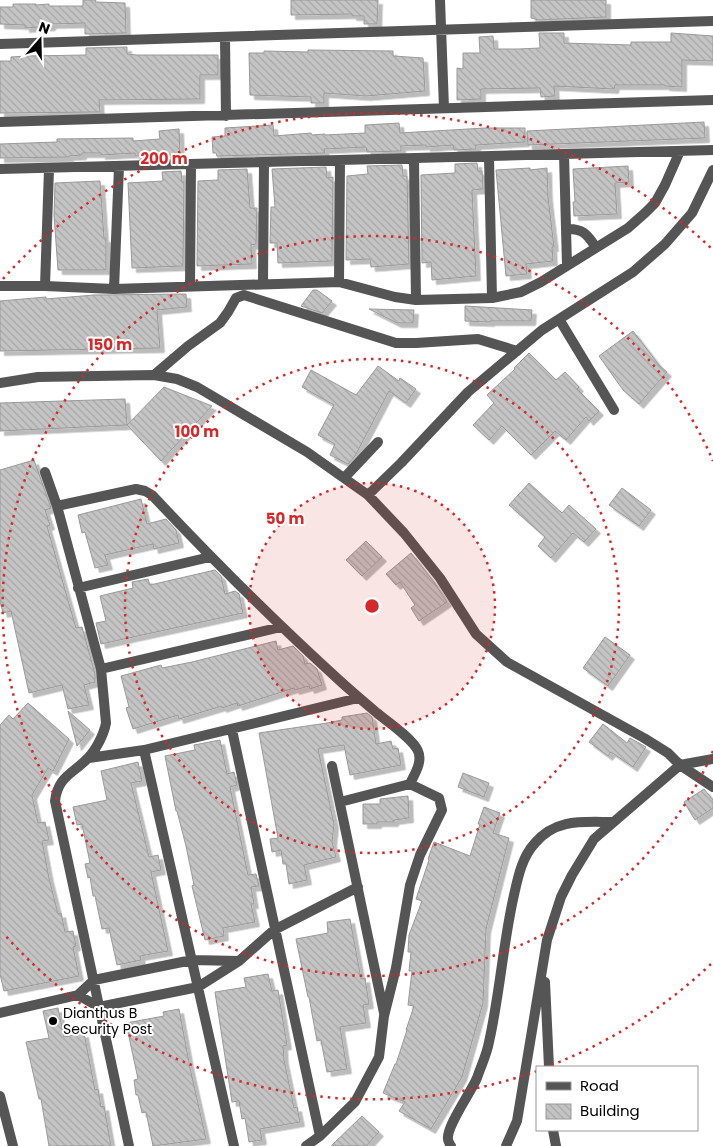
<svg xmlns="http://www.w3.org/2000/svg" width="713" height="1146" font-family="Poppins,sans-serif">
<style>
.building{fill:url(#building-back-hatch);stroke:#999;filter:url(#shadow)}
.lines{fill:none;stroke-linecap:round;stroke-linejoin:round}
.lane{stroke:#555;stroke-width:10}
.street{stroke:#555;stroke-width:10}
.ring{fill:none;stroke:#d62828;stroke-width:2.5;stroke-dasharray:2.5 5}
.poi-dot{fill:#000;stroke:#fff;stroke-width:2}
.labels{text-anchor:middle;stroke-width:4;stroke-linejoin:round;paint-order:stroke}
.poi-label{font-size:14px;fill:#000;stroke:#fff;text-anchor:start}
.centre{fill:#d62828;stroke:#fff;stroke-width:2.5}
.ring-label{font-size:15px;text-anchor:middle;font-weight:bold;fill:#d62828;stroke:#fff;stroke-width:4;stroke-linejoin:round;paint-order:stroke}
</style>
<defs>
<pattern id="building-back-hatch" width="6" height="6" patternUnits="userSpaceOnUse" patternTransform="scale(1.25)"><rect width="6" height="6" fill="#c4c4c4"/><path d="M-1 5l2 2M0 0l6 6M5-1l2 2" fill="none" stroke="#a7a7a7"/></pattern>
<filter id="shadow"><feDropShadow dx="4.5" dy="4.5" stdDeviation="0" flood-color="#0004"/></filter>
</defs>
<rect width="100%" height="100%" fill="#fff"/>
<!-- building -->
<path class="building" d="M83,0H96L95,2L125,3L126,33L85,34V23L51,24V26L25,28V25L0,24V7H13V4H36V5L49,4V6H83Z
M291,0H378L377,24H364V16H352V14L291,15Z
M531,0H606V17L539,20L531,18Z
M539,33H564V43L631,45V42H671V33L713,36V61L682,60V87L665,86V85H615L614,89L554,86L555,96L541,97L540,88L481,89V99L457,100V68L463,69V53H480L479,37L493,36L494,49H518L540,48Z
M127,47V54L137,55H218V75H200V99L99,100L100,112L0,113V61H11V57L26,56L86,55V48Z
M308,50L393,51V56L423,58L425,91L366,96L324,93V103H311V97L250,95L249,53H264V51L308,52Z
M704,122L705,138L528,145L527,131Z
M399,123L400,133L485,128H525V142L476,145V149L454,150L453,145L426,147V145L401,146V151L367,152L366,147L324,149L325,153L217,156L216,153H213L212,137L225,136V128L273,125L274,136L311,133L312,135L325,134V135L365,133V125Z
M179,129L180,157L161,158V154L135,156V153L101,155V153H82V155L69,156V157L0,158V144L57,142V139L133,138V141L160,139L159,131Z
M477,163L478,171H482L483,189L472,190L476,276L432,280L431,262L422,263L421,175L455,173V164Z
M402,165L403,176H407L409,264L371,267L370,259L346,260L347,176L368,174L367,166Z
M628,166L629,182L615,183L617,214L574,216L573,202H575L573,169Z
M326,167L327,178L333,177L332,261L278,263L277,243H270L271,207H275L272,169Z
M530,168V170L547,168L548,197L554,247H552L553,261L526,264L527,274L506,276L496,170Z
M247,169L250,208H257L256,244L251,245L252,264L197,266L198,181L218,180V170Z
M181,171L182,182H184L183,266L132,268L128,183L163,181L162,172Z
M100,181L104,238H106V270H58L54,215L55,183Z
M313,290H317L332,301L322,313L301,306Z
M186,294L187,307L157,310L160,348L0,351V301L46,297V299L94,295Z
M465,306L532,310L531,321H490V322L465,321Z
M369,309L414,310L413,323H397Z
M633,331L659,365L667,372L639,404L623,390L599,356Z
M529,353L556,380L565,372L579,387L577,389L599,411L589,421L586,417L566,440L555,431L531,455L502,426L489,440L473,425L494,403L487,395L515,369L514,368Z
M378,366L399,381L400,378L416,389L406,403L389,391L355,456L348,464L330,455L335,444L318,435L334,405L302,387L311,370L356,395Z
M164,387L212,406L161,461L127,425Z
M125,399L127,425L0,431V403Z
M34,460L51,508L45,510L50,525L47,526L67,597L76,628L82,627L95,674V682L84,685L89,705L68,709L62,685L29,693L11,611L3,613L0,601V470Z
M529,483L562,513L569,505L596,529L584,542L573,533L551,558L538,546L545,537L509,505Z
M622,488L651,510L639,526L609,505Z
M141,499L147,524L166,519L176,530L179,543L154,549L153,544L105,555L108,565L95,568L85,532L82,533L78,515Z
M366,541L382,557L362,576L346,560Z
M411,553L434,582L447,602L419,621L411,608L415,605L400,582L396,585L386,574Z
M215,570L221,576L225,594L235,591L239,594L243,613L101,644L96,623L106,621L100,596L133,588L132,582L148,579L150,585Z
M605,637L630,655L608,686L583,668Z
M276,641L278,650L293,646L303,656L305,664L310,663L317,669L322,685L310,689L309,686L295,690L294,688L238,706L237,703L222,708V706L179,719L178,715L133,729L126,708L129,707L121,676L161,665L162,668L192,662Z
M28,703L69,739L53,771L48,768L32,795L38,823L45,822L49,840L42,841L49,878L58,914L61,913L65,932L73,931L76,946L73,947L79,976L4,991L0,974V725L9,715L13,719Z
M68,711L90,730L77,746Z
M367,713L372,717L376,744L391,741L393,749L398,748L401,765L350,775L344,745L318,749L334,824L332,842L336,857L304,865L307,880L289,884L286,864H283L281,850L272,852L270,839L278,838L259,733L327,723L342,720V717Z
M603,724L627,743L630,738L646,747L633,767L611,752L608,756L589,742Z
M220,740L227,774L234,772L237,785L230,787L248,875L256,874L259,886L251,887L254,904H251L255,922L223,928L224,936L205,940L192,886L194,885L186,846L177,811H176L165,756L195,750L194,745Z
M138,762L142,781L131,783L149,857L158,855L161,870L151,872L168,951L140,956L141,960L117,965L109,928L102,929L95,896H93L90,877L88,878L85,864L90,863L82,824L77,825L73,807L107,800L101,771Z
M463,773L489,783L484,797L458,787Z
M704,789L713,800V808L695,820L684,802Z
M408,796L409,818L394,820V822H377V824H363V804H380V799Z
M484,807L500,813L493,833L509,838L486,929L483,1003L462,1077L431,1129L399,1111L405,1102L383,1093L395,1064H396L407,1030H406L414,1006L408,1005L412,971H409L411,952H408L409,935L422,901L416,899L429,860L428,859L434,842L470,856L480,824H478Z
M350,919L361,979L365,978L369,1004L363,1005L366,1023L340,1027L347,1069L327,1072L321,1040L317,1041L309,997H308L296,939L328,933L327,922Z
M268,974L272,991L278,990L287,1045L283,1046L284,1060L294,1108L297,1107L300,1122L260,1129L262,1140L249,1142L245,1118L242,1119L239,1101L232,1102L215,992L246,987L244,978Z
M58,1008L64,1037L84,1033L95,1090L98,1089L101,1107L104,1106L111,1146H49L41,1099H39L26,1042L49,1038L43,1011Z
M179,1009L190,1068L206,1139L153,1146L146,1112L142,1113L138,1095H136L134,1080L138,1079L126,1023L164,1016L163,1012Z
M362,1116L379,1132L366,1146H331Z"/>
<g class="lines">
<!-- lane -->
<path class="lane" d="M154,375L188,346L220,323L228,312L236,298L244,295L396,343H416L478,339L517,351
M345,477L378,442
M451,1146C450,1144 448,1142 448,1139C446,1127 471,1092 477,1078C481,1066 487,1054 489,1042C500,993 503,943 514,895C518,877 522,857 535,843C556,818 583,822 613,822"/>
<!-- street -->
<path class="street" d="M440,0L444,108
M225,38L226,116
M0,44L713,21
M0,122L713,100
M564,154L567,265
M489,157L492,298
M414,159L416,300
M0,169L713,150
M566,229C582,228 587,234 595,246
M339,282L340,161
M263,283L264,163
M0,286H45L114,289L339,282L395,297L416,300L492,298L521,292L541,282L628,228L645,213L655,203L665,185L680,151
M45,286L49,169
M190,286L191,165
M114,289L119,167
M559,319L614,410
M0,383L38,377L154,375L177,379L197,387L307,452L368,495L404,533L440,578L476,634L507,662L644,738L668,753L680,765L713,787
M45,472L57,506L101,669L106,723C104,734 96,750 88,758C73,774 58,776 55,801L129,1146
M368,495L401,463L468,392L542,330L633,272L665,244L692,213L713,170
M57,506L136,489L145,491L152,495C212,559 274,621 339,680C351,691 364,702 377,713C387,721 413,739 418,751C423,762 414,775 410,784L439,798L442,810L420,855L410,885L396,968L384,1016L379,1057L355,1102L320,1136L306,1146
M78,588L210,557
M101,669L281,627
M232,730L320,1136
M144,750L234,1146
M89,758L144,750L358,698
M332,766L384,1013
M340,802L410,784
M239,961L274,930L358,887
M545,982L549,1067
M0,1013L78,995L94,980L192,960L239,961L198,987L99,1007L78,995
M0,1096L13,1146
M553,1130L556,1146
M506,1146L517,1121L547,940L561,897L572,875L594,839L680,765L713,759"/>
</g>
<!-- distance rings -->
<circle cx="372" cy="606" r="123" fill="#d62828" fill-opacity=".12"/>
<g class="ring">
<circle cx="372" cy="606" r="123"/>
<circle cx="372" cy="606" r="247"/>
<path d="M713 751A370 370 0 1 1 713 461"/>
<path d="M711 964A493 493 0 0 1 549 1066M537 1071A493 493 0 0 1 3 933M3 279A493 493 0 0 1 711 248"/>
</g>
<!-- markers -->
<circle class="poi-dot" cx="53" cy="1021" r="5"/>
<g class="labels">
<!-- poi labels -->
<g class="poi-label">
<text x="63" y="1018">Dianthus B<tspan x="63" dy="16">Security Post</tspan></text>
</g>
</g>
<circle cx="372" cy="606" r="8" class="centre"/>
<g class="ring-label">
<text x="164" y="164">200 m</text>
<text x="110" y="350">150 m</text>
<text x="197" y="437">100 m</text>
<text x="285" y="524">50 m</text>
</g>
<!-- legend -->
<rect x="536" y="1066" width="162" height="65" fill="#ffffff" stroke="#999999"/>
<rect x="546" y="1082" width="25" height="8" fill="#555555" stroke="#999999"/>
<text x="580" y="1091" font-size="15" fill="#000000">Road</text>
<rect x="546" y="1104" width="25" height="15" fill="url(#building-back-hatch)" stroke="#999999"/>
<text x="580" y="1116" font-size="15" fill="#000000">Building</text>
<!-- north arrow -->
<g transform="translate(40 40) rotate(20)" stroke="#ffffff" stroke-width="4" paint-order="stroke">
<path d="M0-4L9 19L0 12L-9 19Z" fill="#000000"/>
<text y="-8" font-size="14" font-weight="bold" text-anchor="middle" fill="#000000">N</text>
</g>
</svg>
